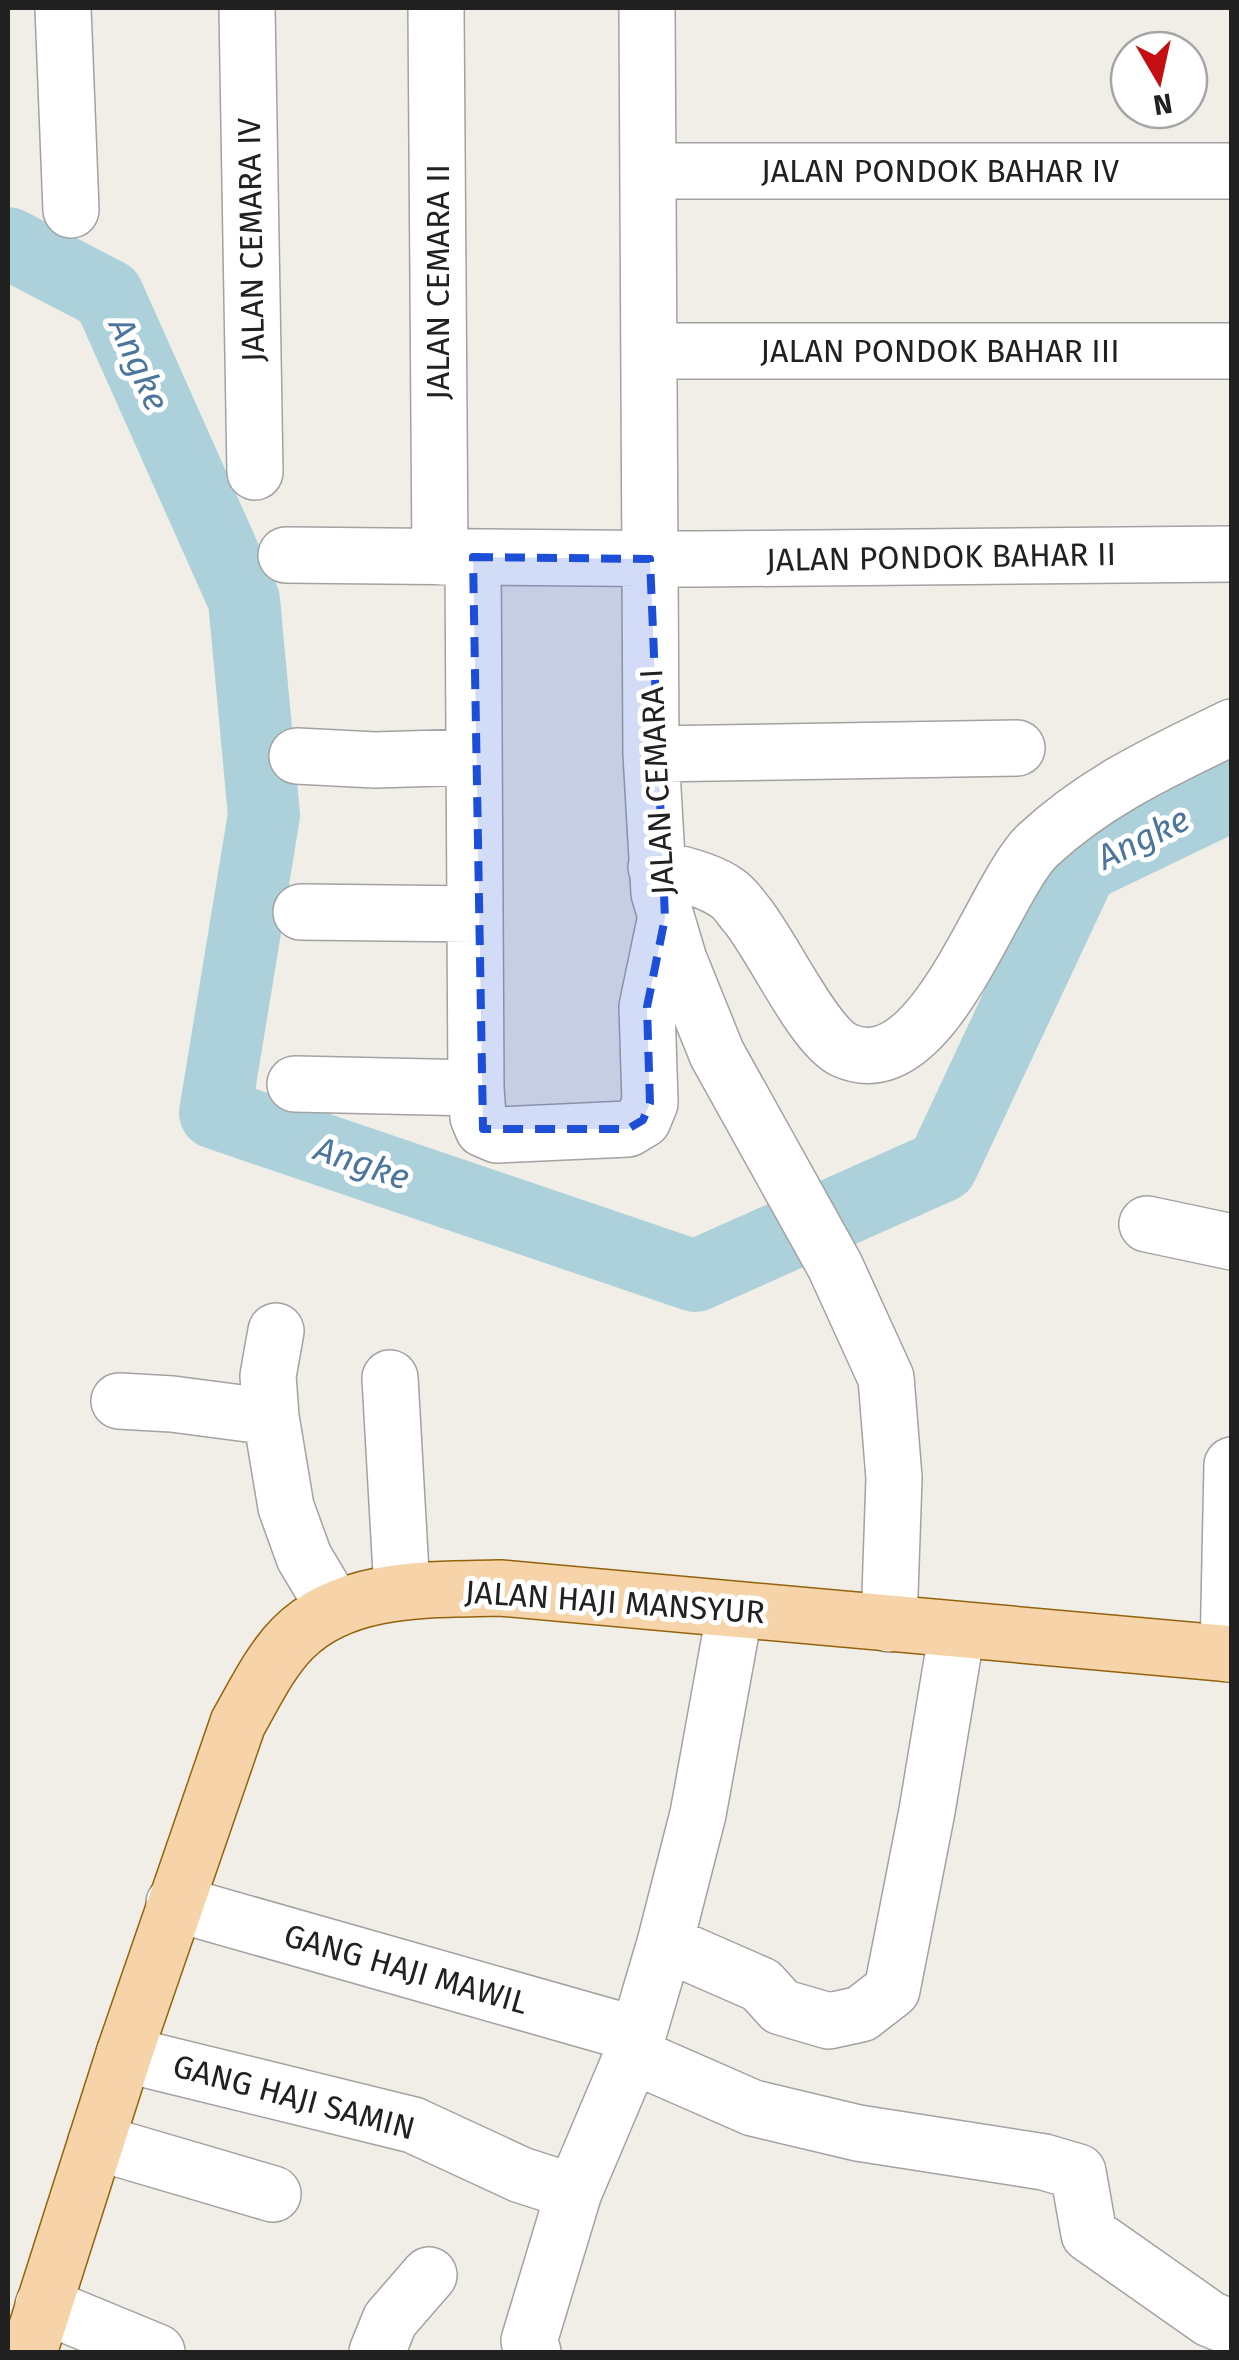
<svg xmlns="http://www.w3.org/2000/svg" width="1239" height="2360" font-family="'Fira Sans',sans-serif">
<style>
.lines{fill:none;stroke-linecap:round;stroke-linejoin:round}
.river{stroke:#acd1db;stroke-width:72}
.minor-casing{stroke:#a2a2a2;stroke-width:58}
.major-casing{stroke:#93630b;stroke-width:58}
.minor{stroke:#fff;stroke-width:55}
.major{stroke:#f6d3a8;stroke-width:55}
.marked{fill:#1d4ed8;fill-opacity:0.2;stroke:#1d4ed8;stroke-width:8;stroke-dasharray:20 12;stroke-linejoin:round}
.labels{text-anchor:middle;stroke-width:10;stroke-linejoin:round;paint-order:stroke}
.street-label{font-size:32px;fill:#212121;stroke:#fff}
.water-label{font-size:35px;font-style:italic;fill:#4c769c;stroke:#fff}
</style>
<rect width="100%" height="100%" fill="#f1eee8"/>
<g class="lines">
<!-- river -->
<path class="river" d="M8,243L108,295L244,600L264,815L215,1113L695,1276L942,1166L1082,867L1232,795"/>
<defs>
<path id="minor" d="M63,8L71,210
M247,8L255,472
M436,8L440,557
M647,8L651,754L659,893L679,960L717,1054L835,1266L886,1378L894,1478L889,1624
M648,171H1232
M649,351H1232
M286,555L697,559L1232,554
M473,557L476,1088L478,1117L483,1129L497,1135L628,1129L643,1120L650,1103L647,1007L665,921
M651,754L1017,748
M297,756L375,760L474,757
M656,867C679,874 707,879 727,893C735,898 741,908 747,915C773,947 813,1035 844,1050C933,1091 991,890 1038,845C1096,791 1162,761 1232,727
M301,912L475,914
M295,1084L476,1088
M1147,1224L1232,1242
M276,1331L268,1376L271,1417L286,1507L304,1557L335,1609
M390,1378L402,1591
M119,1401L172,1404L271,1417
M1228,1654L1232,1465
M174,1903L638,2035
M665,1943L761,1985L781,2007L829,2021L861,2014L892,1990L927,1811L957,1631
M124,2054L413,2125L521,2175L574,2192
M632,2055L753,2108L858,2133L1044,2162L1078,2172L1089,2234L1210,2319L1232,2328
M96,2142L273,2194
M43,2305L157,2352
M377,2352L390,2320L429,2275
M533,2352L529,2341L574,2192L632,2055L665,1943L698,1814L735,1610"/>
<path id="major" d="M29,2352L124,2054L238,1723C254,1695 270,1661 293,1638C346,1585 431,1590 500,1588L1232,1654"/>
</defs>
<!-- minor casing -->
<use href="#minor" class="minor-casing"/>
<!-- major casing -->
<use href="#major" class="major-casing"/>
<!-- minor -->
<use href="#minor" class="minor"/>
<!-- major -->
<use href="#major" class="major"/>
</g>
<!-- marked area -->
<path class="marked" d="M473,557L650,559L665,918L647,1007L650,1103L643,1120L628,1129H483Z"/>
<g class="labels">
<!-- street labels -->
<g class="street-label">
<text x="940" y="182">JALAN PONDOK BAHAR IV</text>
<text transform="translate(251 240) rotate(-91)" y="11">JALAN CEMARA IV</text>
<text transform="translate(438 282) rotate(-90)" y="11">JALAN CEMARA II</text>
<text x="940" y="362">JALAN PONDOK BAHAR III</text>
<text transform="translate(941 557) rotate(-1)" y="11">JALAN PONDOK BAHAR II</text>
<text transform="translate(657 782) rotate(-93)" y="11">JALAN CEMARA I</text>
<text transform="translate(615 1602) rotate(4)" y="11">JALAN HAJI MANSYUR</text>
<text transform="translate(406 1969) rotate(16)" y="11">GANG HAJI MAWIL</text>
<text transform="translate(294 2097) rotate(15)" y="11">GANG HAJI SAMIN</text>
</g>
<!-- water labels -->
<g class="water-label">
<text transform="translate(139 364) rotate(66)" y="12">Angke</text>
<text transform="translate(1143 838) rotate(-26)" y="12">Angke</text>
<text transform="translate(362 1163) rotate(19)" y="12">Angke</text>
</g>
</g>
<!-- border -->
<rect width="1239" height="2360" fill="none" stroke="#212121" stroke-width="20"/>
<!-- north arrow -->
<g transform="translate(1159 80) rotate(171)"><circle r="48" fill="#ffffff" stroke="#a6a6a6" stroke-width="2.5"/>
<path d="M0-8L18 38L0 25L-18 38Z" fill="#c40e11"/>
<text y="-15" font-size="28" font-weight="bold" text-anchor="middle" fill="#212121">N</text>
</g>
</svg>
